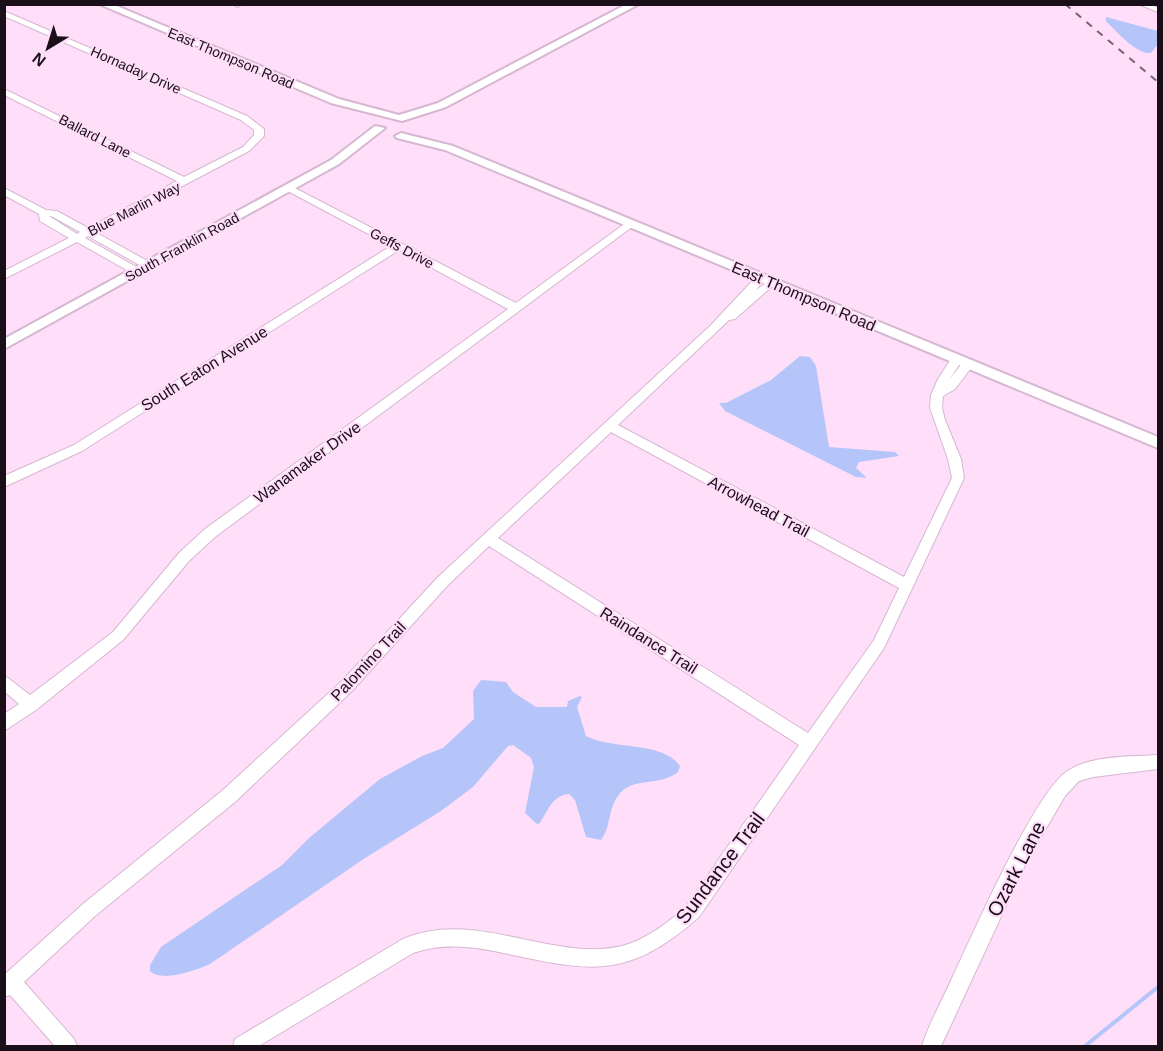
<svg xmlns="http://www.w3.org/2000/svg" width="1163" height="1051" font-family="Helvetica,sans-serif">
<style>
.water{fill:#b5c5fa}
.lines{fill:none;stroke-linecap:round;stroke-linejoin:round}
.stream{stroke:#b5c5fa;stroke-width:4}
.minor-casing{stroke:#d6b7d1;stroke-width:2}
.major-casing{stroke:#d6b7d1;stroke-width:4}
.minor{fill:#fff;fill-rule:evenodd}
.major{fill:#fff;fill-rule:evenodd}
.rail{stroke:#746071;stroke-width:2;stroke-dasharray:7 7;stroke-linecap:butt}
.labels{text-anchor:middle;stroke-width:4.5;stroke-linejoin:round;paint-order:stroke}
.far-street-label{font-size:14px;fill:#1a0f19;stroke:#ffdefa}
.street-label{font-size:16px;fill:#1a0f19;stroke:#ffdefa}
.near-street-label{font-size:20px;fill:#1a0f19;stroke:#ffdefa}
</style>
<rect width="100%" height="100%" fill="#ffdefa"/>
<!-- water -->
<path class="water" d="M1106,17L1158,31V44L1151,53C1137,55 1116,31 1106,21Z
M800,356L810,357L816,366L829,447L895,452L899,456L859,462L856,468L867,478L856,477L725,411L719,403H726L771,380Z
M481,680L506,682L513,692L536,707H567L568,701L580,696L582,697L577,707L586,736C613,750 663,741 680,766L678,772C660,787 631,776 618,796C608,809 611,827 601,840L586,837L575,800L569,794C553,795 548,810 540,823L537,824L525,813L534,767L531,758L513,745L508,746L473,787L441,811L365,858L210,964C196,970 162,983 150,971V965L161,947L282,865L309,838L380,779L422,756L443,748L474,719L473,691Z"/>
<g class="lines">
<!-- stream -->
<path class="stream" d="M1085,1046L1158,987"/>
<defs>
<path id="minor" d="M233,4H241V5L237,7Z
M1138,4H1150L1158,8V12Z
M4,11L247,116L264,129V136L249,151L95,232L151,263V267H143L88,236L85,238L140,269V273H132L77,242L4,279V271L69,238L40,221L39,214L4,195V188L46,210L57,211L88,228L177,181L4,95V89L184,177L243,147L254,135V130L241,120L4,16ZM49,216H51L80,232L77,234Z
M289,185L516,303L627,222H635L636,224L215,537L189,561L123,640L36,710L4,731V714L19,704L4,691V675L30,695L113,632L179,553L205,529L508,309L399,250L82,451L4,487V476L74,445L391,246L286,190L284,188Z
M761,275L766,278L756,290L772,279L777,282L735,319L729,320L618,425L904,577L952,478L948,459L930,408L931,395L938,379L953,356L957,355L963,359L949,380L964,361L968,360L974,364L955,389L943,396L942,408L945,420L961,459L964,478L884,648L699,917C625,982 589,971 499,952C470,946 442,943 413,953L259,1046H233L235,1039L403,939C446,921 488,932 532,941C561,947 592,953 622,946C645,940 670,922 687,905C700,890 711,870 723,853C749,817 774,781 799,745L489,546L448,585L352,691L235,802L95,916L24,982L74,1039L77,1046H55L10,995L4,997V975L83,904L223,790L342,681L438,577L710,326L757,276ZM611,432L899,588L874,640L808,733L498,538Z
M1158,755V769L1093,777L1079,781L1065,796L1026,863L941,1046H922C929,1023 943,999 953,976C972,936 1036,789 1069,770C1094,755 1129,757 1158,755Z"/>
<path id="major" d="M99,4H112L339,99L399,115L438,103L627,4H639L446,107L402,121L331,103Z
M375,126L385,128L339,164L4,349V339L331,160Z
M401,133L453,146L1158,437V448L445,150L397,138L395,136Z"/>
</defs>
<!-- minor casing -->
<use href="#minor" class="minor-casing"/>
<!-- major casing -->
<use href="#major" class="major-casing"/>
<!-- minor -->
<use href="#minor" class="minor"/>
<!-- major -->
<use href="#major" class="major"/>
<!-- rail -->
<path class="rail" d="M1065,4L1158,82"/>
</g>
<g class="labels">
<!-- far-street labels -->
<g class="far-street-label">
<text transform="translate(231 58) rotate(23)" y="5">East Thompson Road</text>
<text transform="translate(136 70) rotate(24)" y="5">Hornaday Drive</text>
<text transform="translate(95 136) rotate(27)" y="5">Ballard Lane</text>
<text transform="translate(134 209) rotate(-27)" y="5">Blue Marlin Way</text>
<text transform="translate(182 247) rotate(-29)" y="5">South Franklin Road</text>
<text transform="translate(402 248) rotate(28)" y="5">Geffs Drive</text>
</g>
<!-- street labels -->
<g class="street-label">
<text transform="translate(804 296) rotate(23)" y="6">East Thompson Road</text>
<text transform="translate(204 368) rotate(-32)" y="6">South Eaton Avenue</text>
<text transform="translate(307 462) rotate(-36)" y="6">Wanamaker Drive</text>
<text transform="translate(759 506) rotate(28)" y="6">Arrowhead Trail</text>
<text transform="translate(649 640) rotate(32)" y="6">Raindance Trail</text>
<text transform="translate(368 661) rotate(-47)" y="6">Palomino Trail</text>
</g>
<!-- near-street labels -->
<g class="near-street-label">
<text transform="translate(720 868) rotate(-53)" y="7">Sundance Trail</text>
<text transform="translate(1016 869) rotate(-63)" y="7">Ozark Lane</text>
</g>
</g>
<!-- border -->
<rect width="1163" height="1051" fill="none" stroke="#1a0f19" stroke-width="12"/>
<!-- north arrow -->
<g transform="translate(48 48) rotate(218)" stroke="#ffdefa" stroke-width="4.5" paint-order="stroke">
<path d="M0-4.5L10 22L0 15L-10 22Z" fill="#1a0f19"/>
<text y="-9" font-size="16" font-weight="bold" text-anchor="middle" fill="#1a0f19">N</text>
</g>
</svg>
